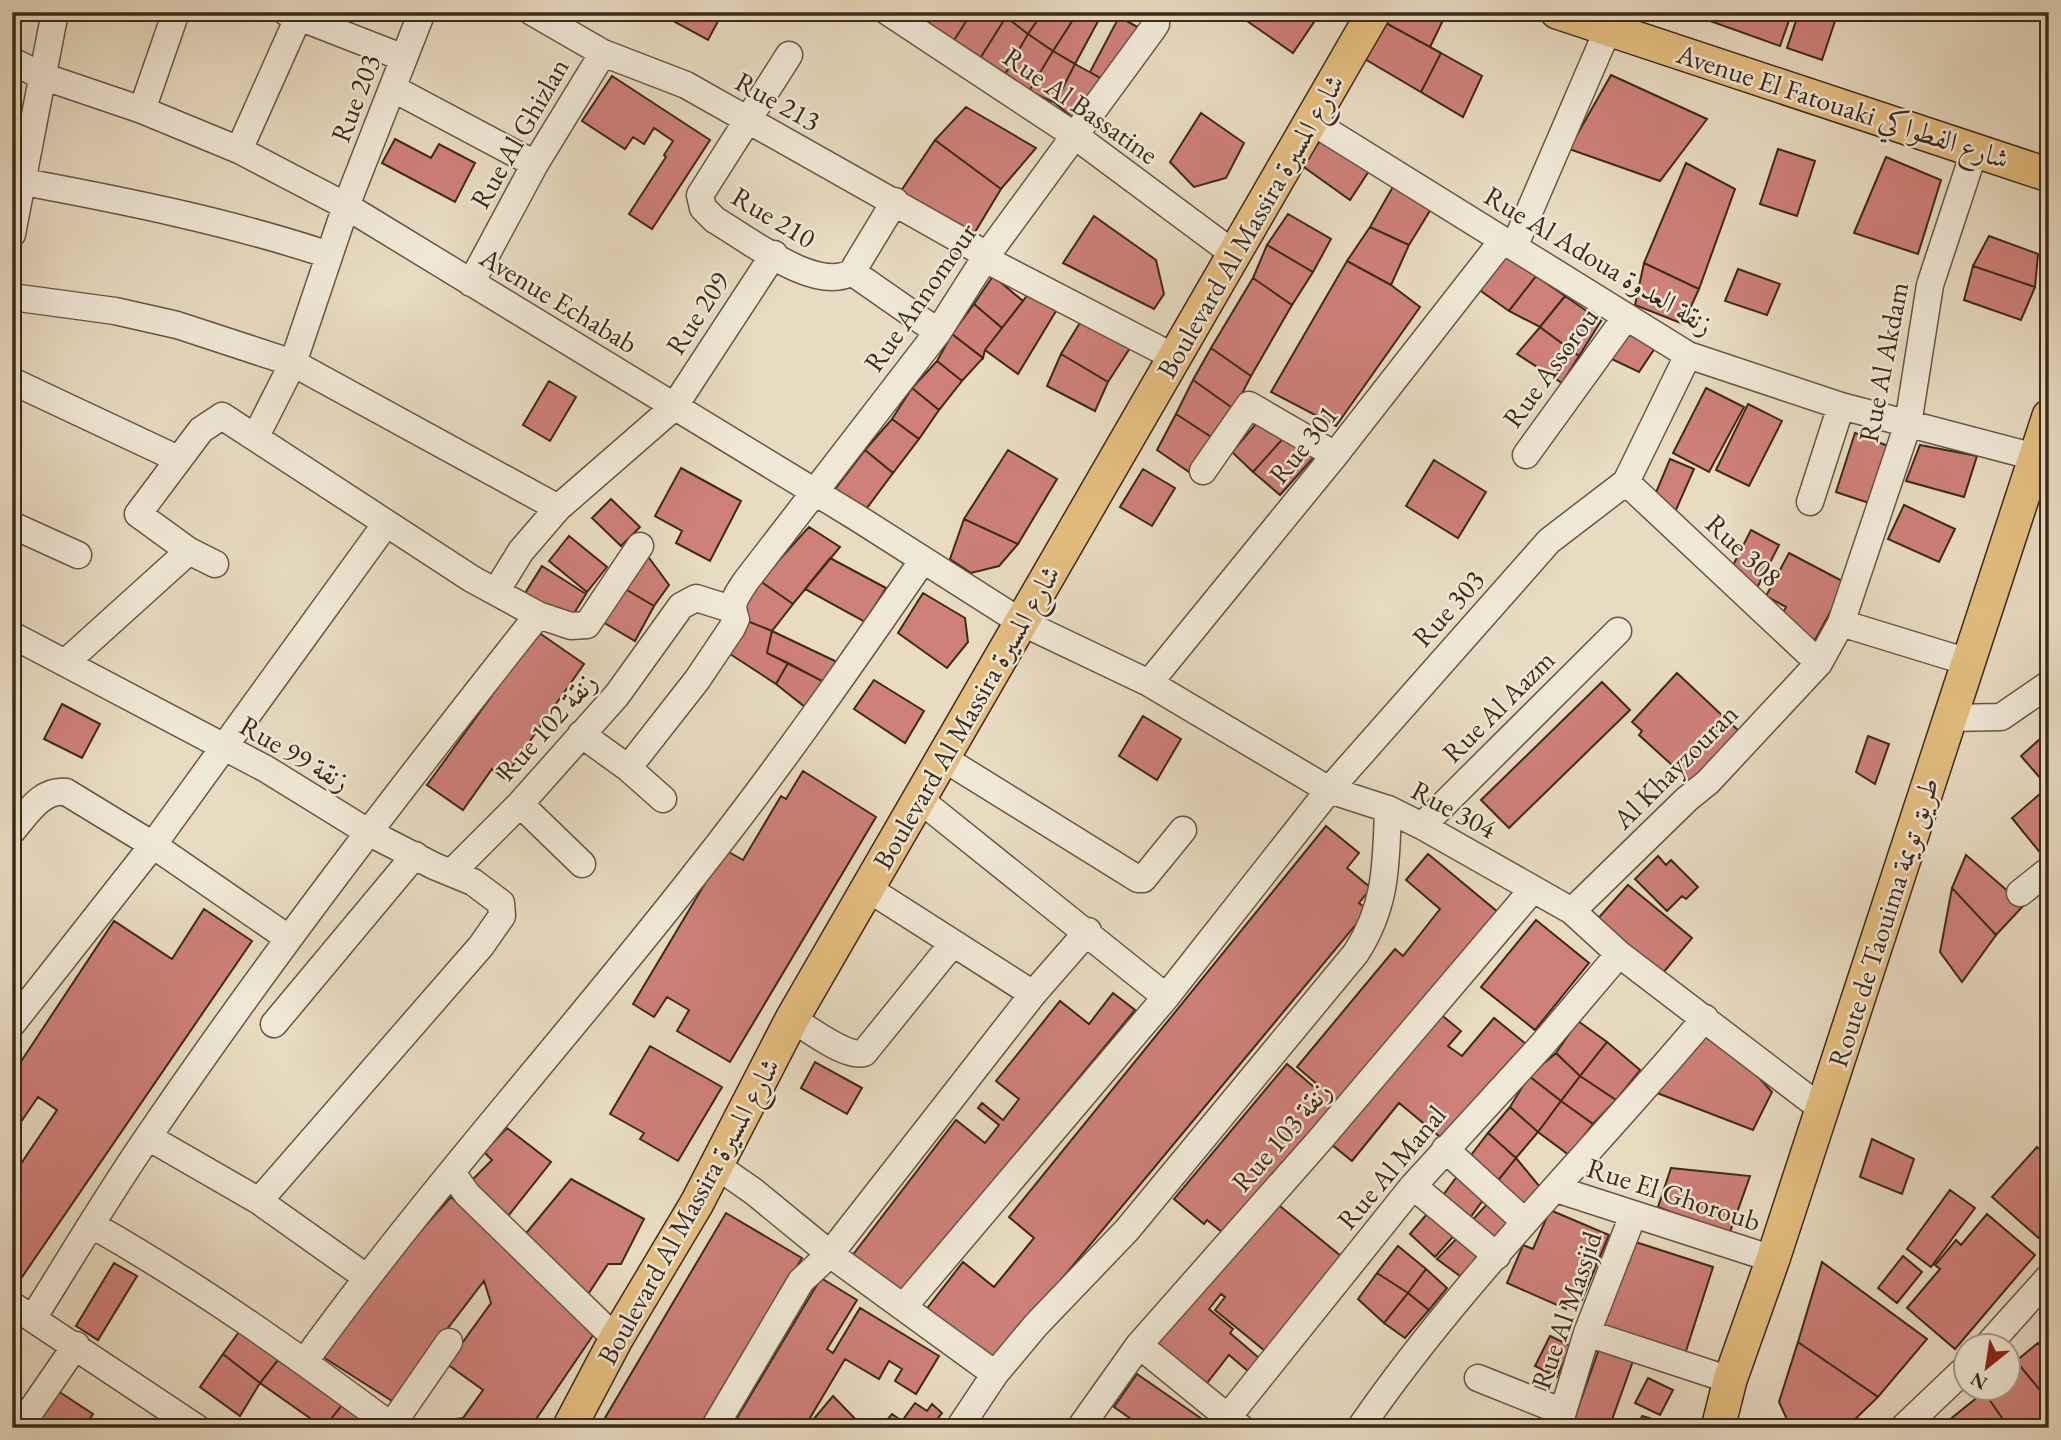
<svg xmlns="http://www.w3.org/2000/svg" width="2061" height="1440" font-family="'EB Garamond',Amiri,serif">
<style>
.building{fill:#ce8079;stroke:#3c2a1b;stroke-width:2}
.lines{fill:none;stroke-linecap:round;stroke-linejoin:round}
.minor-casing{stroke:#675644;stroke-width:29}
.major-casing{stroke:#3c2a1b;stroke-width:36}
.minor{stroke:#f0e8d7;stroke-width:26}
.major{stroke:#e4be80;stroke-width:33}
.labels{text-anchor:middle;stroke-width:5;stroke-linejoin:round;paint-order:stroke}
.street-label{font-size:28px;fill:#3c2a1b;stroke:#f0e8d7}
</style>
<rect width="100%" height="100%" fill="#e8dbc1"/>
<filter id="stains"><feTurbulence type="fractalNoise" baseFrequency=".00286" numOctaves="4"/><feColorMatrix values="0 0 0 0 .2 0 0 0 0 .09 0 0 0 0 .02 0 0 0 .5 -.17"/></filter>
<radialGradient id="worn" r=".72"><stop offset=".6" stop-color="#630" stop-opacity="0"/><stop offset="1" stop-color="#630" stop-opacity=".3"/></radialGradient>
<!-- building -->
<path class="building" d="M664,12H723L708,40L662,15Z
M907,12H936L927,26Z
M936,12H972L953,42L927,26Z
M972,12H999L1006,17L979,60L953,42Z
M1009,12H1043L1028,34L1006,17Z
M1043,12H1078L1053,51L1028,34Z
M1078,12H1103L1075,64L1053,51Z
M1234,12H1297L1314,22L1293,53Z
M1396,12H1447L1430,47L1384,22Z
M1685,12H1792L1780,46Z
M1799,12H1838L1822,60L1787,48Z
M1006,17L1028,34L1004,76L979,60Z
M1119,17L1149,33L1109,83L1090,72Z
M1384,22L1441,53L1421,92L1363,58Z
M1028,34L1053,51L1029,91L1004,76Z
M1053,51L1075,64L1055,103L1029,91Z
M1441,53L1482,76L1463,117L1421,92Z
M1075,64L1109,83L1079,123L1055,103Z
M1611,75L1707,119L1660,181L1569,149Z
M612,76L710,140L652,229L629,214L666,157L664,155L673,141L654,128L644,144L633,137L625,149L582,121Z
M966,107L1036,148L1001,189L935,140Z
M1201,113L1244,143L1226,178L1194,187L1170,162Z
M395,139L431,158L439,144L475,163L455,202L382,163Z
M935,140L1001,189L972,237L901,191Z
M1321,140L1369,171L1350,200L1301,165Z
M1778,149L1815,161L1797,216L1760,204Z
M1886,157L1941,180L1918,254L1854,233Z
M1686,163L1735,189L1699,289L1644,263Z
M1394,185L1431,209L1409,245L1370,227Z
M1288,214L1331,239L1313,272L1267,245Z
M1094,216L1156,260L1164,294L1154,309L1063,263Z
M1370,227L1409,245L1391,285L1347,261Z
M1989,236L2038,254L2035,287L1973,266Z
M1267,245L1313,272L1292,305L1253,278Z
M1503,256L1536,276L1509,311L1474,286Z
M1347,261L1391,285L1420,307L1336,426L1271,392Z
M1644,263L1699,289L1683,324L1635,305Z
M1973,266L2035,287L2021,320L1964,300Z
M1738,269L1780,284L1767,315L1725,301Z
M993,276L1023,301L1002,328L974,304Z
M1536,276L1565,296L1540,327L1509,311Z
M1253,278L1292,305L1251,376L1211,348Z
M1029,293L1056,311L1018,374L985,350Z
M1565,296L1601,321L1579,356L1540,327Z
M974,304L1002,328L985,350L983,358L952,334Z
M1081,321L1130,348L1108,382L1061,354Z
M1540,327L1579,356L1562,383L1517,354Z
M1621,330L1655,348L1639,372L1601,354Z
M952,334L983,358L962,381L937,361Z
M1211,348L1251,376L1234,409L1193,380Z
M1061,354L1108,382L1095,411L1047,386Z
M937,361L962,381L939,410L912,388Z
M1193,380L1234,409L1216,440L1176,414Z
M549,381L576,397L550,441L523,425Z
M912,388L939,410L919,439L892,419Z
M1706,388L1744,407L1709,472L1673,453Z
M1748,404L1782,421L1749,486L1716,470Z
M1176,414L1216,440L1192,474L1157,450Z
M1261,418L1288,433L1253,472L1232,452Z
M892,419L919,439L893,473L865,450Z
M1288,433L1313,458L1280,495L1253,472Z
M1855,433L1896,449L1878,506L1836,492Z
M1920,445L1977,456L1964,497L1906,481Z
M865,450L893,473L861,516L833,492Z
M1008,450L1057,479L1018,544L964,519Z
M1670,459L1694,469L1675,512L1652,502Z
M1434,460L1486,492L1458,538L1406,506Z
M681,468L741,501L710,561L676,543L682,531L655,516Z
M1143,469L1175,488L1152,526L1120,507Z
M611,499L640,527L621,546L592,518Z
M1904,505L1955,529L1939,562L1888,539Z
M964,519L1018,544L999,566L971,573L950,559Z
M809,527L840,547L793,604L760,581Z
M1751,530L1779,545L1757,588L1729,573Z
M569,536L607,567L587,592L549,561Z
M644,551L669,585L654,606L617,584Z
M1789,553L1846,583L1815,640L1779,621L1786,607L1766,596Z
M830,558L886,588L865,622L805,589Z
M542,566L586,594L566,626L522,598Z
M760,581L793,604L772,631L745,620L747,604Z
M617,584L654,606L635,641L596,618Z
M923,593L965,618L968,642L947,668L898,633Z
M745,620L772,631L767,653L788,663L776,684L727,652Z
M772,631L837,662L824,682L767,653Z
M538,632L584,664L504,778L492,769L463,810L427,785Z
M788,663L824,682L805,707L776,684Z
M1677,673L1742,734L1695,786L1639,735L1642,731L1632,722Z
M874,680L924,711L905,743L854,709Z
M1602,682L1630,710L1509,828L1481,800Z
M62,704L100,724L82,758L44,739Z
M1143,716L1181,739L1157,780L1119,756Z
M2049,731V786L2048,787L2021,756Z
M1868,736L1889,744L1875,784L1856,772Z
M803,771L876,817L730,1062L677,1031L689,1010L667,997L654,1017L633,1004L725,850L743,860L781,796L786,799Z
M2049,786V850L2042,855L2012,818Z
M1326,826L1359,853L1347,868L1371,888L1359,903L1368,910L992,1363L925,1311L963,1262L994,1287L1034,1238L1009,1217Z
M1428,854L1499,913L1228,1237L1207,1220L1204,1224L1174,1199L1287,1064L1315,1088L1318,1085L1297,1067L1395,949L1403,956L1440,909L1406,880Z
M1966,855L2024,905L1996,935L1952,888Z
M1658,856L1666,865L1671,860L1698,887L1686,899L1682,896L1667,911L1635,879Z
M1628,885L1692,938L1658,979L1594,923Z
M1952,888L1996,935L1962,982L1940,952Z
M204,909L252,941L20,1280L12,1272V1177L57,1110L38,1097L12,1135V1075L114,921L172,959Z
M1536,920L1589,963L1535,1030L1481,987Z
M1113,993L1135,1010L902,1291L852,1256L956,1120L985,1143L999,1125L978,1108L982,1103L1003,1120L1019,1099L996,1081L1060,1001L1089,1024Z
M1439,1013L1461,1031L1448,1046L1462,1056L1494,1018L1526,1044L1445,1141L1399,1103L1352,1161L1331,1144Z
M1578,1021L1607,1042L1580,1076L1556,1053Z
M1704,1036L1731,1047L1772,1092L1753,1130L1652,1091Z
M1607,1042L1640,1070L1616,1100L1580,1076Z
M650,1046L722,1087L678,1161L640,1139L644,1133L610,1114Z
M1556,1053L1580,1076L1561,1101L1529,1076Z
M815,1062L862,1088L847,1114L801,1088Z
M1529,1076L1561,1101L1538,1132L1510,1107Z
M1580,1076L1616,1100L1593,1124L1561,1101Z
M1561,1101L1593,1124L1569,1155L1538,1132Z
M1510,1107L1538,1132L1516,1158L1488,1133Z
M507,1128L551,1162L505,1220L469,1183L492,1160L484,1152Z
M1488,1133L1516,1158L1496,1183L1468,1159Z
M1872,1139L1914,1159L1902,1194L1860,1177Z
M2037,1147L2049,1157V1247L1992,1197Z
M1516,1158L1540,1187L1525,1210L1496,1183Z
M1671,1168L1750,1176L1729,1235L1658,1207Z
M1461,1171L1486,1196L1464,1226L1438,1202Z
M571,1179L644,1219L621,1264H608L585,1299L523,1237Z
M1950,1190L1975,1208L1931,1267L1907,1249Z
M451,1197L598,1328L530,1428H445L449,1420L463,1418L483,1390L447,1364L491,1303L484,1281L392,1401L323,1357L359,1300Z
M1275,1202L1347,1261L1270,1355L1215,1310L1225,1297L1221,1294L1209,1309L1233,1329L1230,1333L1265,1363L1254,1376L1229,1355L1200,1392L1151,1352Z
M1489,1202L1518,1220L1494,1248L1466,1227Z
M1432,1208L1458,1231L1435,1257L1410,1234Z
M1550,1210L1609,1235L1581,1302L1570,1298L1566,1309L1507,1283L1523,1245L1533,1249Z
M726,1213L802,1258L701,1428H599Z
M1987,1214L2035,1255L1955,1349L1907,1308L1940,1269L1935,1265L1956,1240L1961,1245Z
M1461,1234L1489,1254L1468,1282L1437,1259Z
M1626,1239L1713,1267L1685,1354L1597,1325Z
M1398,1246L1426,1269L1408,1293L1377,1273Z
M1903,1256L1922,1272L1897,1303L1878,1288Z
M1822,1262L1927,1339L1878,1397L1798,1342Z
M114,1263L137,1276L98,1340L76,1326Z
M1426,1269L1447,1288L1429,1310L1408,1293Z
M1377,1273L1408,1293L1384,1323L1358,1299Z
M821,1278L857,1300L827,1349L833,1353L860,1308L939,1356L916,1394L895,1381L902,1369L889,1361L879,1379L845,1359L804,1428H731Z
M1408,1293L1429,1310L1405,1338L1384,1323Z
M241,1329L281,1356L260,1383L223,1354Z
M1550,1336L1571,1346L1557,1377L1535,1366Z
M1798,1342L1878,1397L1846,1428H1791L1779,1402Z
M2038,1343L2049,1357V1401L2016,1361Z
M1599,1349L1633,1361L1609,1428H1571Z
M223,1354L260,1383L240,1416L200,1387Z
M281,1356L346,1400L324,1428L260,1383Z
M2016,1361L2049,1401V1418L2035,1428H2009L1984,1392L1989,1388H2008V1369Z
M1137,1374L1209,1424L1206,1428H1144L1114,1407Z
M1648,1378L1673,1390L1660,1415L1635,1403Z
M58,1391L93,1414L84,1428H33Z
M1984,1392L2009,1428H1945L1943,1425Z
M833,1396L864,1428H819L812,1421Z
M346,1400L371,1416L365,1428H324Z
M915,1403L927,1411L932,1404L942,1413L930,1428H880L892,1414L902,1421Z
M1642,1416L1662,1422L1660,1428H1638Z"/>
<g class="lines">
<defs>
<path id="minor" d="M286,12L404,58
M532,12L603,53L686,85L987,255
M888,12L1074,135L1234,254
M789,55L700,195L703,208L715,220C748,239 816,294 852,272L938,332
M12,61L42,76L142,110L239,150L346,206L856,517L1021,622L1149,683L1329,790L1388,809L1422,826L1572,911L1619,954L1822,1109
M394,89L535,164
M142,110L176,12
M1311,121L1688,355L1841,406L2035,457
M239,150L298,18
M24,182C126,201 230,222 329,255
M12,234L55,12
M1514,247L1608,29
M985,259L1174,357
M852,272L895,201
M471,283L535,164L603,53
M12,297L115,311L177,325L293,363L558,508
M12,381L178,459
M256,436L293,363L346,206L422,12
M1526,455L1626,317
M1203,471L1249,405L1335,455
M1626,482L1819,663
M1810,502L1841,406
M12,525L78,555
M215,564L189,551L138,514L201,430L222,416L472,579L538,615L571,626L587,625L640,546
M497,590L521,551L558,508L674,407L774,254
M1841,623L1968,662
M12,635L266,769L368,832L434,866L473,882L501,903L502,916L481,946L259,1201
M65,663L189,551
M1149,683L1335,455L1503,240
M1950,718L2001,717L2049,684
M581,734L628,768L663,799
M943,758L1138,879H1143L1183,830
M628,768L697,680L732,628L736,619C729,603 737,595 746,581L938,332L987,255L1152,30L1156,24L1152,12
M919,799L1166,997
M520,804L582,864
M1422,826L1618,631
M12,831C27,814 41,789 66,792L153,845L288,938
M452,872L520,804L617,695L681,606L696,598L731,609
M867,888L1033,994
M2020,893L2049,870
M1572,911L1687,799L1708,782L1819,663L1841,623L1908,424L1930,285L1975,149
M792,1019C809,1029 846,1058 864,1053L953,943
M12,1024L153,845L385,525
M274,1024L415,855
M148,1137L259,1201L366,1277
M1445,1149L1525,1222
M717,1166L753,1191L830,1254L995,1374
M453,1174L467,1194L616,1339
M1413,1186L1497,1256
M1556,1189L1773,1259
M92,1225C198,1285 296,1355 394,1428
M12,1305L197,1428
M905,1305L1166,997L1329,790L1549,541L1626,482L1688,355
M33,1318C72,1256 109,1193 150,1134C272,955 404,784 538,615
M1587,1333L1730,1380
M1139,1345L1241,1428
M1987,1346L2049,1277
M305,1361C427,1192 568,1037 696,873C776,772 850,666 923,560
M1478,1378L1563,1412
M391,1426L449,1342
M19,1428L76,1345
M714,1428L801,1281L830,1254L1033,994L1088,931
M959,1428L995,1374L1036,1325L1127,1230L1356,953C1387,905 1386,864 1388,809
M1080,1428L1139,1345L1319,1141L1533,889
M1219,1428L1413,1186L1542,1045L1619,954
M1360,1428C1461,1281 1591,1154 1705,1018
M1558,1428L1587,1333L1633,1215
M1903,1428L1966,1368"/>
<path id="major" d="M1557,12L2049,175
M569,1428L616,1339L697,1203L792,1019L1374,12
M1718,1428L1730,1380L1773,1259L2049,416"/>
</defs>
<!-- minor casing -->
<use href="#minor" class="minor-casing"/>
<!-- major casing -->
<use href="#major" class="major-casing"/>
<!-- minor -->
<use href="#minor" class="minor"/>
<!-- major -->
<use href="#major" class="major"/>
</g>
<g class="labels">
<!-- street labels -->
<g class="street-label">
<text transform="translate(355 98) rotate(-69)" y="10">Rue 203</text>
<text transform="translate(778 101) rotate(29)" y="10">Rue 213</text>
<text transform="translate(1081 105) rotate(35)" y="10">Rue Al Bassatine</text>
<text transform="translate(1843 106) rotate(18)" y="10">Avenue El Fatouaki شارع الفطواكي</text>
<text transform="translate(519 133) rotate(-60)" y="10">Rue Al Ghizlan</text>
<text transform="translate(774 217) rotate(31)" y="10">Rue 210</text>
<text transform="translate(1250 226) rotate(-60)" y="10">Boulevard Al Massira شارع المسيرة</text>
<text transform="translate(1599 260) rotate(31)" y="10">Rue Al Adoua زنقة العدوة</text>
<text transform="translate(920 297) rotate(-55)" y="10">Rue Annomour</text>
<text transform="translate(559 300) rotate(31)" y="10">Avenue Echabab</text>
<text transform="translate(697 313) rotate(-57)" y="10">Rue 209</text>
<text transform="translate(1883 362) rotate(-79)" y="10">Rue Al Akdam</text>
<text transform="translate(1550 367) rotate(-54)" y="10">Rue Assorou</text>
<text transform="translate(1303 444) rotate(-51)" y="10">Rue 301</text>
<text transform="translate(1744 550) rotate(43)" y="10">Rue 308</text>
<text transform="translate(1448 608) rotate(-48)" y="10">Rue 303</text>
<text transform="translate(1498 706) rotate(-45)" y="10">Rue Al Aazm</text>
<text transform="translate(966 717) rotate(-60)" y="10">Boulevard Al Massira شارع المسيرة</text>
<text transform="translate(546 726) rotate(-48)" y="10">Rue 102 زنقة</text>
<text transform="translate(295 753) rotate(30)" y="10">Rue 99 زنقة</text>
<text transform="translate(1675 766) rotate(-45)" y="10">Al Khayzouran</text>
<text transform="translate(1454 809) rotate(28)" y="10">Rue 304</text>
<text transform="translate(1883 922) rotate(-72)" y="10">Route de Taouima طريق تويمة</text>
<text transform="translate(1281 1136) rotate(-49)" y="10">Rue 103 زنقة</text>
<text transform="translate(1391 1167) rotate(-50)" y="10">Rue Al Manal</text>
<text transform="translate(1674 1194) rotate(18)" y="10">Rue El Ghoroub</text>
<text transform="translate(688 1211) rotate(-61)" y="10">Boulevard Al Massira شارع المسيرة</text>
<text transform="translate(1566 1310) rotate(-71)" y="10">Rue Al Massjid</text>
</g>
</g>
<!-- margin -->
<rect width="2061" height="1440" fill="none" stroke="#e8dbc1" stroke-width="42"/>
<rect x="14" y="14" width="2033" height="1412" fill="none" stroke="#3c2a1b" stroke-width="3.5"/>
<rect x="21" y="21" width="2019" height="1398" fill="none" stroke="#3c2a1b" stroke-width="2"/>
<!-- north arrow -->
<g transform="translate(1987 1367) rotate(210)"><circle r="33" fill="#f0e8d7" stroke="#a89c8c" stroke-width="2"/>
<path d="M0-5L12 26L0 18L-12 26Z" fill="#8f2418"/>
<text y="-10" font-size="19" font-weight="bold" text-anchor="middle" fill="#3c2a1b">N</text>
</g>
<rect width="100%" height="100%" filter="url(#stains)"/>
<rect width="100%" height="100%" fill="url(#worn)"/>
</svg>
